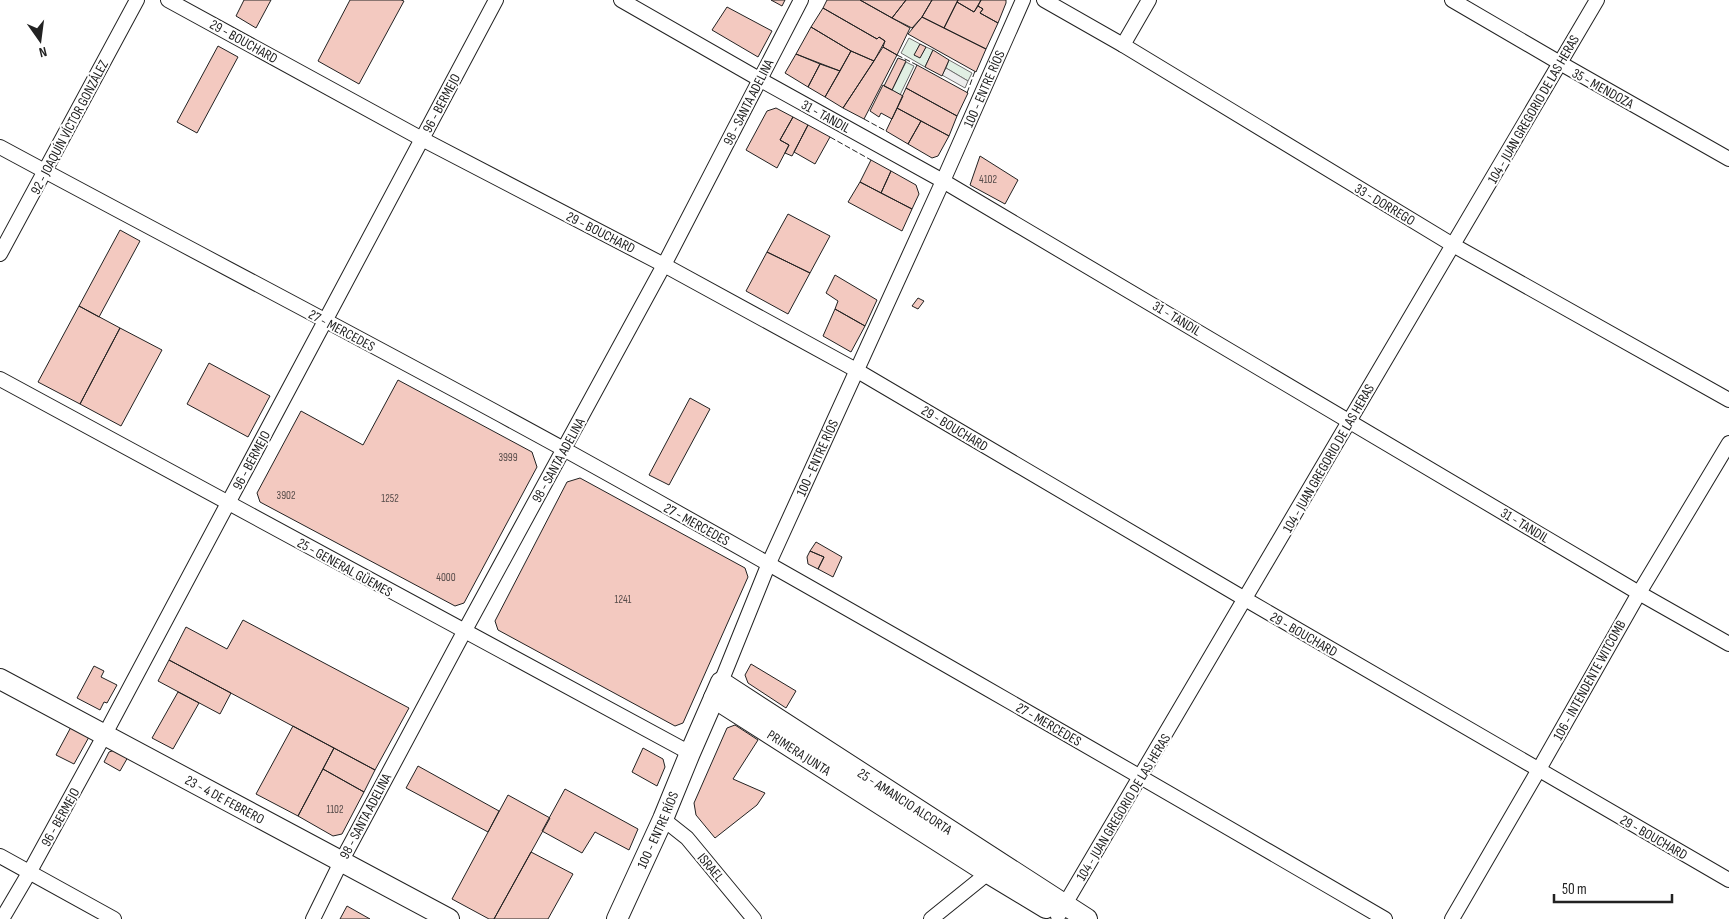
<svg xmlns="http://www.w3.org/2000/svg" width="1729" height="919" font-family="'Sofia Sans Condensed',sans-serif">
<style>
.green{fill:#e0efe3;stroke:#6f6f6f}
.parking{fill:#ededed;stroke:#6f6f6f}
.building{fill:#f3c9c0;stroke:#222}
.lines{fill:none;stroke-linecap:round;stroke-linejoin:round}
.street-casing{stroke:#222;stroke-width:16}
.secondary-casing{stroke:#222;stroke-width:22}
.street{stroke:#fff;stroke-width:14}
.secondary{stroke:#fff;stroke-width:20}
.fence{stroke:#222;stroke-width:1;stroke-dasharray:6 2.5;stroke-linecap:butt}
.labels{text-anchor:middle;stroke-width:4;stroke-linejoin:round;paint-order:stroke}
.number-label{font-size:11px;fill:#564c4a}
.street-label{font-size:14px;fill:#222;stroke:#fff}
</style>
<rect width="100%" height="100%" fill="#fff"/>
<!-- green -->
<path class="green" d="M909,38L920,44L915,55L920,57L926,47L933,50L925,67L901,53Z
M949,60L972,73L968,81L946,68Z
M906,62L914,66L900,95L892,90Z"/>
<!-- parking -->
<path class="parking" d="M946,68L968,81L965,88L942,75Z"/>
<!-- building -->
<path class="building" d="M244,0H271L256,28L236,16Z
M350,0H401L404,1L359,84L318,61Z
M771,0H785L782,6Z
M827,0H860L910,28L897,55L883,47L885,41L879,37L877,39L823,8Z
M860,0H906L892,18Z
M906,0H932L922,17L912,28L892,18Z
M932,0H958L944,28L922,17Z
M958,0H981L974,12L957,2Z
M981,0H1006V3L998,23L980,13L983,9L978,6Z
M957,2L974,12L978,6L983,9L980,13L998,23L986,49L944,28Z
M727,7L772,31L758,57L712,30Z
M823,8L877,39L879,37L885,41L874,61L851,51L811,27Z
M922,17L986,49L976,72L908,34Z
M811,27L851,51L840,71L796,54Z
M920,44L926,47L920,58L914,55Z
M218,46L238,57L197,133L177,122Z
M883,47L897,55L864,119L843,108Z
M933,50L949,60L942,76L925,67Z
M851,51L874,61L843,108L825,97Z
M796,54L820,64L808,87L785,73Z
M898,58L906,61L892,90L884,86Z
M820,64L840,71L825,97L808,87Z
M917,65L968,93L957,116L906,88Z
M883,85L903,96L892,119L881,113L879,117L870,111Z
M906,88L957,116L949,136L897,108Z
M776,108L793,117L780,140L789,145L777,168L746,150L767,111Z
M897,108L921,121L908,144L886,131Z
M793,117L808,125L792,156L785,153L789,145L780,140Z
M921,121L949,136L938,156L932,158L908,144Z
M808,125L830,137L815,164L794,152Z
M980,156L1018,180L1005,204L970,185Z
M871,160L891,171L881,193L860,182Z
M891,171L916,185L919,194L912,209L881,193Z
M860,182L912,209L902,231L848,202Z
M788,214L830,236L810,273L767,252Z
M120,230L140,241L99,317L79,306Z
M767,252L810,273L788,314L746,291Z
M835,275L877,300L865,326L835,309L838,301L826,293Z
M918,298L924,301L918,309L912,306Z
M79,306L120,328L80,404L38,382Z
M835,309L865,326L851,352L823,336Z
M120,328L162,350L121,426L80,404Z
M209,363L270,396L248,437L187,404Z
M398,380L532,452L537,467L464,603L455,606L260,502L257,493L301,411L363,445Z
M690,398L710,409L669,485L649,475Z
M580,478L745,568L748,577L683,723L675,726L498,630L495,621L567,482Z
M816,542L842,557L833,577L818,569L824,557L810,551Z
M810,551L824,557L818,569L808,564L807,557Z
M243,620L409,708L375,770L169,660L186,627L227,649Z
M169,660L231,693L220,714L158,681Z
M751,664L796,691L786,708L748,683L745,675Z
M94,666L104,671L101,677L117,685L107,703L104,702L100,710L77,698Z
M178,692L199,703L173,749L152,738Z
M735,725L758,740L733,779L765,793L757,805L715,838L696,815L694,803L727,728Z
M293,726L334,748L298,816L256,794Z
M71,727L89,737L74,764L56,755Z
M334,748L375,770L364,792L323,769Z
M643,748L663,759L665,767L657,786L632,772Z
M115,750L128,757L120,771L104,762L109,752Z
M418,766L499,811L488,832L406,788Z
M323,769L364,792L342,834L333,836L298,816Z
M565,789L638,829L629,850L595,832L582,853L542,831Z
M508,795L550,818L494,919H489L452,899Z
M531,852L573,874L548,919H494Z
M347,906L370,919H340Z"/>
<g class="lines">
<defs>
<g id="street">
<path d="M168,0L422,139L664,265L856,370L1245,599L1729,880"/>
<path d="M621,0L759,79L943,181L1639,593L1729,644"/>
<path d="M1044,0L1123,45L1453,245L1729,400"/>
<path d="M1452,0L1560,63L1729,159"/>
<path d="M1123,45L1149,0"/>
<path d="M0,147C189,249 380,348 569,452C843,604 1114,761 1385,919"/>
<path d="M0,254L137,0"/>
<path d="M0,379L690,753"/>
<path id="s1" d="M721,682L769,563L943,181L1023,0"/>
<path d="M663,819L687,838L754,919"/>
<path d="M0,856L114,919"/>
<path d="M1058,916L1597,0"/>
<path d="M2,919L29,873L104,736L496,0"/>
<path d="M313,919L341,862L464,632L664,265L801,0"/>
<path d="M931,919L988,873L993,866"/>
<path d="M1452,919L1538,771L1639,593L1729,443"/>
</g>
<g id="secondary">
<path id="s2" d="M0,679L449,919"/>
<path id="s3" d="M714,698L988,873L1046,908"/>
<path id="s4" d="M617,919L663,819L690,753L721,682L1087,919"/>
</g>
</defs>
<!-- street casing -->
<use href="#street" class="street-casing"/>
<!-- secondary casing -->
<use href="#secondary" class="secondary-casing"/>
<!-- street -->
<use href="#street" class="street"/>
<!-- secondary -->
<use href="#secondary" class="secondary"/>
<!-- fence -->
<path class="fence" d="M897,55L917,65
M967,93L975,71
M864,119L886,131
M830,137L871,160"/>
</g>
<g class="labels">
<!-- number labels -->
<g class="number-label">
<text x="988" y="183">4102</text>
<text x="508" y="461">3999</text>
<text x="286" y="499">3902</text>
<text x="390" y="502">1252</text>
<text x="446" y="581">4000</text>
<text x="623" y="603">1241</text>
<text x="335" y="813">1102</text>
</g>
<!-- street labels -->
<g class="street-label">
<text transform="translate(244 41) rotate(29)" y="5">29 - BOUCHARD</text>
<text transform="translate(1603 88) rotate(29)" y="5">35 - MENDOZA</text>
<text dy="5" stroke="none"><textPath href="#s1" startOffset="649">100 - ENTRE RÍOS</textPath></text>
<text transform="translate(748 102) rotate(-63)" y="5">98 - SANTA ADELINA</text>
<text transform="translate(441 103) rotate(-62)" y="5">96 - BERMEJO</text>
<text transform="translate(1533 109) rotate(-60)" y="5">104 - JUAN GREGORIO DE LAS HERAS</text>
<text transform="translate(826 116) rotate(29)" y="5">31 - TANDIL</text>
<text transform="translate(69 127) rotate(-62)" y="5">92 - JOAQUÍN VÍCTOR GONZÁLEZ</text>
<text transform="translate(1385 204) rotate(31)" y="5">33 - DORREGO</text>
<text transform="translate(601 232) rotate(27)" y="5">29 - BOUCHARD</text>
<text transform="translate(1177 318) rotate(31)" y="5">31 - TANDIL</text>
<text transform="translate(342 330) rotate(28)" y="5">27 - MERCEDES</text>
<text transform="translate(955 428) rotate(31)" y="5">29 - BOUCHARD</text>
<text dy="5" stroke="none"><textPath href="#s1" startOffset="244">100 - ENTRE RÍOS</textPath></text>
<text transform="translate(1328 458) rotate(-60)" y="5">104 - JUAN GREGORIO DE LAS HERAS</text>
<text transform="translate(251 460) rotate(-62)" y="5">96 - BERMEJO</text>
<text transform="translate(558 460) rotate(-61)" y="5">98 - SANTA ADELINA</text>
<text transform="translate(697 524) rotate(29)" y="5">27 - MERCEDES</text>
<text transform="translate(1525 525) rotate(31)" y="5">31 - TANDIL</text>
<text transform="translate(345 567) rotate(29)" y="5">25 - GENERAL GÜEMES</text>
<text transform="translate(1304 634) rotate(30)" y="5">29 - BOUCHARD</text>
<text transform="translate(1589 680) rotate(-61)" y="5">106 - INTENDENTE WITCOMB</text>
<text transform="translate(1049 724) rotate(30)" y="5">27 - MERCEDES</text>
<text dy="5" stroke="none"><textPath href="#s3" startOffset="101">PRIMERA JUNTA</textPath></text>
<text dy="5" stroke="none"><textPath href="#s2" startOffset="255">23 - 4 DE FEBRERO</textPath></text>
<text dy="5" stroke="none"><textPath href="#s4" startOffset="478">25 - AMANCIO ALCORTA</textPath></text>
<text transform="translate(1123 807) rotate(-59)" y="5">104 - JUAN GREGORIO DE LAS HERAS</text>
<text transform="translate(365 816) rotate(-62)" y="5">98 - SANTA ADELINA</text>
<text transform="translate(60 817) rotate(-61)" y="5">96 - BERMEJO</text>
<text dy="5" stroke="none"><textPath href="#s4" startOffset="98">100 - ENTRE RÍOS</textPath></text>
<text transform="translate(1654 837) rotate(30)" y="5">29 - BOUCHARD</text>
<text transform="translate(711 867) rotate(50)" y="5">ISRAEL</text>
</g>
</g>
<!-- north arrow -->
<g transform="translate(40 40) rotate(166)" stroke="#ffffff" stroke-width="4" paint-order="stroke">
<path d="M0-4L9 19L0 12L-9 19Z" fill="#222222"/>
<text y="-8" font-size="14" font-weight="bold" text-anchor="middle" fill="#222222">N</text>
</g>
<!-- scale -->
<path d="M1554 894v8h118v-8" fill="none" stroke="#222222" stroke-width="2.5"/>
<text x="1562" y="894" font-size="15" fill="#222222" stroke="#ffffff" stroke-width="4" paint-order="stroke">50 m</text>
</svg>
